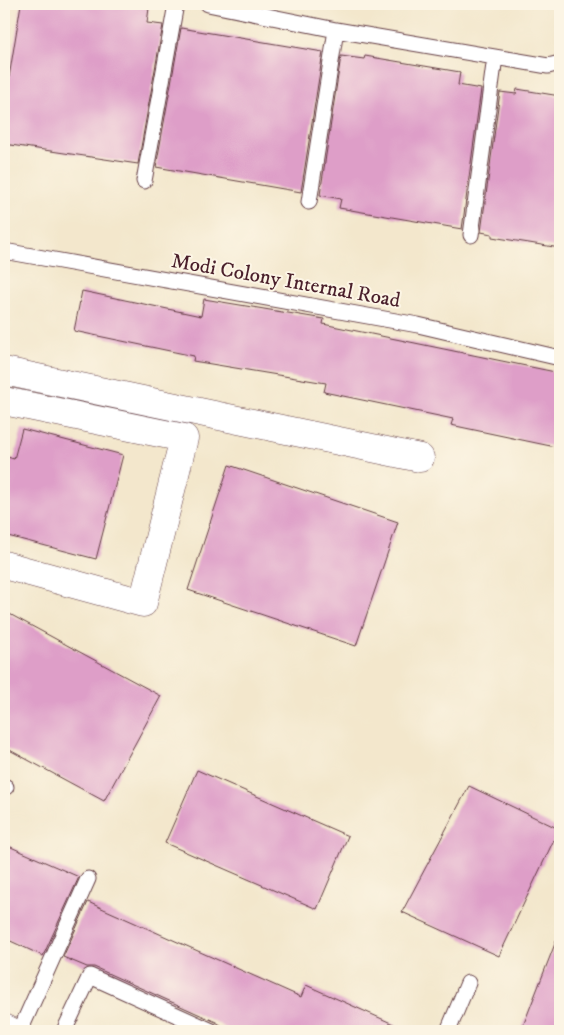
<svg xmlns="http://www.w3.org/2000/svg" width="564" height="1035" font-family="'IM FELL DW Pica',serif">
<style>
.building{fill:#de9ec8}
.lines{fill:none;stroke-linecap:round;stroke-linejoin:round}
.lane-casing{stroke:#633d43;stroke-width:17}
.street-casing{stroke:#633d43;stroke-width:29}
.primary-casing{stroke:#633d43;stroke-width:29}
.lane{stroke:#fff;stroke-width:15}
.street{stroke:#fff;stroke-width:28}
.primary{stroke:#fff;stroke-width:28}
.labels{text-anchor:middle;stroke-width:4;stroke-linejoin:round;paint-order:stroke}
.street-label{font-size:21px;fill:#4a1f2b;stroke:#fcf5e5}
</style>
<rect width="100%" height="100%" fill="#fcf5e5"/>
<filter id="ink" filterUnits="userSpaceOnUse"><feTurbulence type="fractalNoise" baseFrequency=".02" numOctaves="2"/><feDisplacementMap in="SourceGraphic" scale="10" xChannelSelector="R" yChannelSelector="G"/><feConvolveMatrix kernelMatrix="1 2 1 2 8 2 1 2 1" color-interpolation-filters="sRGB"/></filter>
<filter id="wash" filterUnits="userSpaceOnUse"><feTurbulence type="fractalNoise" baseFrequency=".0096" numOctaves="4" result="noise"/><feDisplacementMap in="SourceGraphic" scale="20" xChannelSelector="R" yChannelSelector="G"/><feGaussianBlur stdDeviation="1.12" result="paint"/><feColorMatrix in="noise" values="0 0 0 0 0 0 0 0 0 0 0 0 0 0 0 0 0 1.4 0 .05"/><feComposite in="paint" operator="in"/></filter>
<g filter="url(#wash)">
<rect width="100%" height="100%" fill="#f3e7cc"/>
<g id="blocks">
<!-- building -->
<path class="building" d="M21,4H121L149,8L147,23L163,25L138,164L4,144V108Z
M181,28L323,52L301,192L156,167Z
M341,56L364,59L365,56L460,72L458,85L481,89L462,229L339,208L341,199L320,195Z
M517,89L560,96V248L492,237V234L481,232L500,92L516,94Z
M82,291L201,316L204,299L324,319L323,324L560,373V448L451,425L453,419L324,392L326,383L193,361L194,356L74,331Z
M22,429L123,455L96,559L4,535V456L14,459Z
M229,465L398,522L356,646L188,590Z
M4,611L161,696L104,801L4,747Z
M197,770L348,836L317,909L165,843Z
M469,786L559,829L499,956L402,912Z
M4,844L79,877L43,956L4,938Z
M88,902L301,997L306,985L409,1031H230L216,1022L94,967H87L63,957Z
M558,936L560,937V1031H521Z"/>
</g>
</g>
<g filter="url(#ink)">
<use href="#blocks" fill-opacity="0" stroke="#633d43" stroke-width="1"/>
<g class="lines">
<defs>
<path id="lane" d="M208,4L336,30L548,66L560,63
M144,181L176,4
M309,202L336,30
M471,235L495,57
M4,251L418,325L560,358
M4,787H6
M20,1031L88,879
M64,1031L90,976L212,1031
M448,1031L468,983"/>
<path id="street" d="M4,371L420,458
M4,401L184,438L143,603L4,565"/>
<path id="primary" d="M4,1028L10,1031"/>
</defs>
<!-- lane casing -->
<use href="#lane" class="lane-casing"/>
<!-- street casing -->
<use href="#street" class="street-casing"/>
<!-- primary casing -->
<use href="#primary" class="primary-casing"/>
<!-- lane -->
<use href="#lane" class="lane"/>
<!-- street -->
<use href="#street" class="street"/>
<!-- primary -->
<use href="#primary" class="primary"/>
</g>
</g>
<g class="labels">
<!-- street labels -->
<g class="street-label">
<text transform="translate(286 280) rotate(10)" y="7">Modi Colony Internal Road</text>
</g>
</g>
<!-- margin -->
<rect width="564" height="1035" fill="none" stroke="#fcf5e5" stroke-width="20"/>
</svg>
